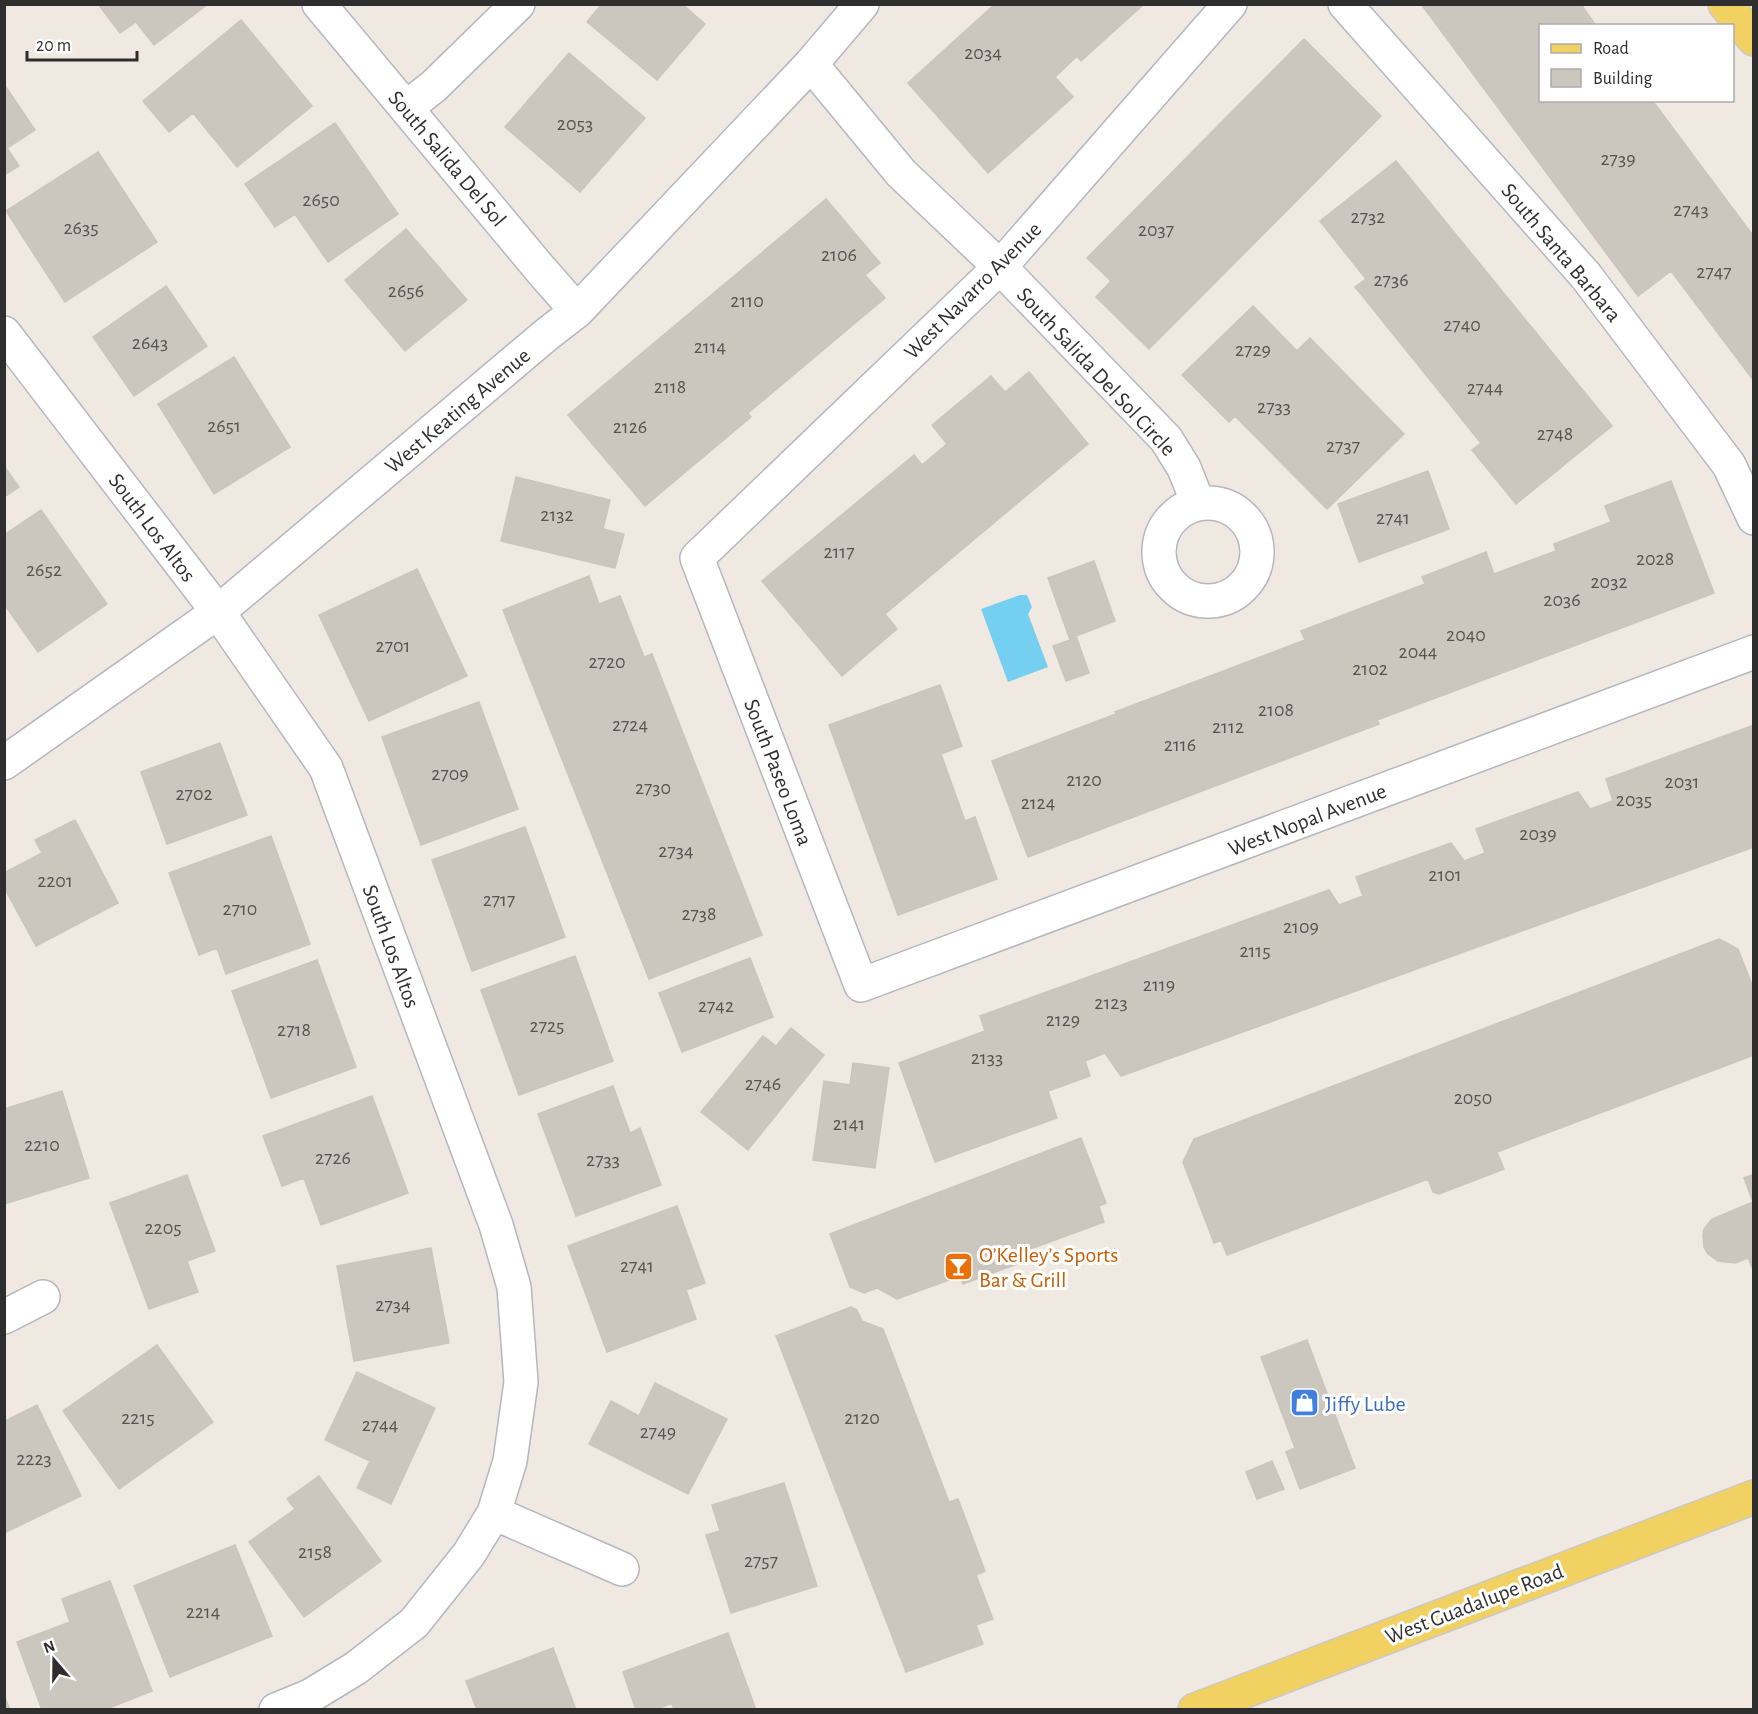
<svg xmlns="http://www.w3.org/2000/svg" width="1758" height="1714" font-family="'Alegreya Sans',sans-serif">
<style>
.water{fill:#75cff0}
.building{fill:#cbc7bf;stroke:#cbc5ba;stroke-width:1.5}
.lines{fill:none;stroke-linecap:round;stroke-linejoin:round}
.minor-casing{stroke:#b4b7c1;stroke-width:36}
.major-casing{stroke:#c9c9c9;stroke-width:36}
.minor{stroke:#fff;stroke-width:33}
.major{stroke:#f2d163;stroke-width:33}
.labels{text-anchor:middle;stroke-width:6;stroke-linejoin:round;paint-order:stroke}
.number-label{font-size:20px;fill:#555452}
.street-label{font-size:22px;fill:#2e2e2e;stroke:#fff}
.food-label{font-size:22px;fill:#c56008;stroke:#fff;text-anchor:start}
.shop-label{font-size:22px;fill:#366cbe;stroke:#fff;text-anchor:start}
</style>
<rect width="100%" height="100%" fill="#efe9e1"/>
<!-- water -->
<path class="water" d="M1020,595H1027L1032,607L1028,614L1048,667L1008,682L981,609Z"/>
<!-- building -->
<path class="building" d="M98,4H208L154,45L136,22L120,33Z
M602,4H682L705,24L657,80L587,22Z
M995,4H1144L1081,61L1077,56L1055,77L1073,97L988,173L908,83Z
M1421,4H1581L1596,26H1540V100H1652L1754,237V381L1671,271L1638,296Z
M241,20L312,106L237,167L193,113L169,132L143,101Z
M1304,39L1381,116L1149,349L1096,297L1111,281L1087,258Z
M569,53L645,118L580,192L505,127Z
M4,84L35,130L7,148L19,166L4,175Z
M335,123L398,214L328,262L295,214L275,227L245,184Z
M98,152L157,242L65,302L6,211Z
M1396,161L1612,426L1516,504L1472,450L1481,443L1355,287L1366,279L1320,221Z
M826,199L880,263L865,275L885,298L748,413L751,417L645,506L568,415Z
M406,229L467,300L405,351L345,280Z
M166,286L207,346L134,396L93,337Z
M1253,306L1297,351L1310,338L1404,434L1327,509L1235,416L1229,422L1182,375Z
M234,357L290,447L214,494L158,404Z
M1029,372L1088,444L885,614L897,629L842,676L762,581L914,455L922,465L947,444L932,425L991,376L1005,392Z
M4,466L19,487L4,497Z
M1428,471L1449,529L1359,562L1338,504Z
M516,477L610,500L603,529L624,534L615,568L501,541Z
M1671,481L1714,593L1377,720L1379,724L1028,857L992,761L1116,714L1115,712L1305,640L1301,631L1425,584L1422,577L1486,552L1494,574L1556,551L1554,544L1611,522L1605,506Z
M41,510L107,604L38,652L4,604V535Z
M1094,561L1115,621L1076,636L1089,673L1066,681L1053,646L1070,640L1048,578Z
M417,569L467,676L369,721L319,615Z
M589,576L599,604L620,596L644,657L652,654L762,935L649,979L503,610Z
M940,685L962,746L941,754L965,821L975,817L997,879L898,915L829,725Z
M479,702L518,809L421,845L382,737Z
M1754,725V847L1121,1076L1105,1053L1085,1061L1090,1076L1048,1091L1057,1118L935,1162L899,1063L985,1031L980,1016L1329,890L1339,905L1363,896L1356,877L1451,843L1464,861L1485,853L1476,829L1578,792L1590,809L1613,801L1606,779Z
M220,743L247,815L167,844L141,772Z
M75,820L118,903L36,946L4,887V873L42,853L35,840Z
M525,827L565,937L472,971L432,860Z
M271,836L310,944L226,974L217,948L199,955L169,873Z
M1719,939L1738,949L1754,990V1055L1497,1152L1504,1169L1439,1194L1433,1192L1428,1179L1227,1255L1221,1240L1214,1243L1183,1162L1194,1139Z
M575,956L613,1061L519,1095L481,990Z
M750,958L773,1017L682,1052L659,993Z
M317,960L356,1067L271,1098L232,991Z
M791,1028L824,1055L748,1150L701,1112L763,1036L776,1046Z
M853,1063L889,1068L875,1168L813,1160L824,1081L850,1085Z
M613,1086L630,1133L640,1128L661,1185L576,1216L538,1114Z
M62,1091L89,1178L4,1204V1109Z
M372,1096L408,1193L321,1225L304,1178L282,1186L263,1136Z
M1081,1138L1106,1203L1099,1206L1104,1222L1022,1252L1025,1261L963,1284L960,1276L897,1299L877,1288L864,1293L850,1287L830,1234Z
M1754,1174V1272L1748,1258L1735,1263L1718,1261L1708,1254L1704,1247L1703,1236L1704,1229L1712,1219L1753,1202L1744,1178Z
M187,1175L215,1251L187,1261L198,1292L149,1309L110,1203Z
M677,1206L705,1283L686,1290L696,1319L607,1352L568,1246Z
M431,1248L449,1343L354,1361L337,1266Z
M851,1307L857,1310L862,1321L883,1329L949,1502L958,1499L985,1571L976,1575L993,1619L976,1625L983,1644L906,1672L776,1336Z
M1307,1340L1355,1468L1300,1489L1286,1452L1295,1448L1261,1357Z
M157,1345L213,1422L119,1489L63,1411Z
M357,1372L435,1408L391,1504L357,1488L370,1461L325,1440Z
M655,1383L727,1419L688,1494L589,1444L611,1401L639,1416Z
M37,1405L81,1496L4,1533V1419L5,1421Z
M1272,1461L1284,1489L1257,1499L1246,1472Z
M319,1476L381,1561L304,1617L249,1542L295,1509L287,1499Z
M784,1483L817,1586L731,1613L706,1535L720,1531L712,1505Z
M235,1545L272,1636L170,1677L134,1586Z
M110,1581L152,1691L104,1710H42L17,1642L70,1622L62,1599Z
M728,1633L756,1710H674L672,1703L655,1710H636L623,1672Z
M553,1648L576,1710H477L466,1681Z
M4,1695L10,1710H4Z"/>
<g class="lines">
<defs>
<path id="minor" d="M319,4L541,270L577,311
M1230,4L1000,267L697,558L861,985L1754,652
M1345,4L1586,276L1729,465L1754,518
M811,64L901,173L1000,267L1166,439L1184,468L1198,503
M406,108L434,86L518,4
M4,333L218,612L326,768L496,1225L514,1287L521,1382L510,1461L494,1513L469,1554L414,1623L356,1668L310,1696L276,1710
M1159 552a49 49 0 1 1 98 0a49 49 0 1 1-98 0Z
M4,763L218,612L546,335L577,311L811,64L862,4
M4,1317L43,1297
M494,1513L622,1569"/>
<path id="major" d="M1725,4L1754,39
M1195,1710L1754,1497"/>
</defs>
<!-- minor casing -->
<use href="#minor" class="minor-casing"/>
<!-- major casing -->
<use href="#major" class="major-casing"/>
<!-- minor -->
<use href="#minor" class="minor"/>
<!-- major -->
<use href="#major" class="major"/>
</g>
<!-- icons -->
<defs>
<symbol id="bar-square" viewBox="-11 -11 22 22"><rect x="-9" y="-9" width="18" height="18" rx="4" fill="#e8710a" stroke="#fff"/><path d="M-6-5H6L.8 .8V4.5H3.5V6h-7V4.5H-.8V.8Z" fill="#fff"/></symbol>
<symbol id="shop-square" viewBox="-11 -11 22 22"><rect x="-9" y="-9" width="18" height="18" rx="4" fill="#3f7fe0" stroke="#fff"/><path d="M-5-2.5h2.3a2.7 3.5 0 0 1 5.4 0H5L5.5 6h-11ZM-1.5-2.5h3a1.5 2.3 0 0 0-3 0Z" fill="#fff"/></symbol>
</defs>
<g fill-rule="evenodd">
<use href="#bar-square" x="942" y="1250" width="33" height="33"/>
<use href="#shop-square" x="1288" y="1386" width="33" height="33"/>
</g>
<g class="labels">
<!-- number labels -->
<g class="number-label">
<text x="983" y="59">2034</text>
<text x="575" y="130">2053</text>
<text x="1618" y="165">2739</text>
<text x="321" y="206">2650</text>
<text x="1691" y="216">2743</text>
<text x="1368" y="223">2732</text>
<text x="81" y="234">2635</text>
<text x="1156" y="236">2037</text>
<text x="839" y="261">2106</text>
<text x="1714" y="278">2747</text>
<text x="1391" y="286">2736</text>
<text x="406" y="297">2656</text>
<text x="747" y="307">2110</text>
<text x="1462" y="331">2740</text>
<text x="150" y="349">2643</text>
<text x="710" y="353">2114</text>
<text x="1253" y="356">2729</text>
<text x="670" y="393">2118</text>
<text x="1485" y="394">2744</text>
<text x="1274" y="413">2733</text>
<text x="224" y="432">2651</text>
<text x="630" y="433">2126</text>
<text x="1555" y="440">2748</text>
<text x="1343" y="452">2737</text>
<text x="557" y="521">2132</text>
<text x="1393" y="524">2741</text>
<text x="839" y="558">2117</text>
<text x="1655" y="565">2028</text>
<text x="44" y="576">2652</text>
<text x="1609" y="588">2032</text>
<text x="1562" y="606">2036</text>
<text x="1466" y="641">2040</text>
<text x="393" y="652">2701</text>
<text x="1418" y="658">2044</text>
<text x="607" y="668">2720</text>
<text x="1370" y="675">2102</text>
<text x="1276" y="716">2108</text>
<text x="630" y="731">2724</text>
<text x="1228" y="733">2112</text>
<text x="1180" y="751">2116</text>
<text x="450" y="780">2709</text>
<text x="1084" y="786">2120</text>
<text x="1682" y="788">2031</text>
<text x="653" y="794">2730</text>
<text x="194" y="800">2702</text>
<text x="1634" y="806">2035</text>
<text x="1038" y="809">2124</text>
<text x="1538" y="840">2039</text>
<text x="676" y="857">2734</text>
<text x="1445" y="881">2101</text>
<text x="55" y="887">2201</text>
<text x="499" y="906">2717</text>
<text x="240" y="915">2710</text>
<text x="699" y="920">2738</text>
<text x="1301" y="933">2109</text>
<text x="1255" y="957">2115</text>
<text x="1159" y="991">2119</text>
<text x="1111" y="1009">2123</text>
<text x="716" y="1012">2742</text>
<text x="1063" y="1026">2129</text>
<text x="547" y="1032">2725</text>
<text x="294" y="1036">2718</text>
<text x="987" y="1064">2133</text>
<text x="763" y="1090">2746</text>
<text x="1473" y="1104">2050</text>
<text x="849" y="1130">2141</text>
<text x="42" y="1151">2210</text>
<text x="333" y="1164">2726</text>
<text x="603" y="1166">2733</text>
<text x="163" y="1234">2205</text>
<text x="637" y="1272">2741</text>
<text x="393" y="1311">2734</text>
<text x="138" y="1424">2215</text>
<text x="862" y="1424">2120</text>
<text x="380" y="1431">2744</text>
<text x="658" y="1438">2749</text>
<text x="34" y="1465">2223</text>
<text x="315" y="1558">2158</text>
<text x="761" y="1567">2757</text>
<text x="203" y="1618">2214</text>
</g>
<!-- street labels -->
<g class="street-label">
<text transform="translate(448 158) rotate(50)" y="8">South Salida Del Sol</text>
<text transform="translate(1562 252) rotate(50)" y="8">South Santa Barbara</text>
<text transform="translate(972 290) rotate(-45)" y="8">West Navarro Avenue</text>
<text transform="translate(1097 371) rotate(47)" y="8">South Salida Del Sol Circle</text>
<text transform="translate(457 410) rotate(-40)" y="8">West Keating Avenue</text>
<text transform="translate(153 527) rotate(53)" y="8">South Los Altos</text>
<text transform="translate(779 772) rotate(69)" y="8">South Paseo Loma</text>
<text transform="translate(1307 819) rotate(-21)" y="8">West Nopal Avenue</text>
<text transform="translate(392 946) rotate(70)" y="8">South Los Altos</text>
<text transform="translate(1474 1603) rotate(-21)" y="8">West Guadalupe Road</text>
</g>
<!-- food labels -->
<g class="food-label">
<text x="979" y="1262">O’Kelley’s Sports<tspan x="979" dy="25">Bar &amp; Grill</tspan></text>
</g>
<!-- shop labels -->
<g class="shop-label">
<text x="1325" y="1411">Jiffy Lube</text>
</g>
</g>
<!-- border -->
<rect width="1758" height="1714" fill="none" stroke="#2e2e2e" stroke-width="12"/>
<!-- legend -->
<rect x="1539" y="24" width="195" height="78" fill="#ffffff" stroke="#ababab" stroke-width="1.5"/>
<rect x="1551" y="44" width="30" height="9" fill="#f2d163" stroke="#ababab" stroke-width="1.5"/>
<text x="1593" y="54" font-size="18" fill="#2e2e2e">Road</text>
<rect x="1551" y="69" width="30" height="18" fill="#cbc7bf" stroke="#ababab" stroke-width="1.5"/>
<text x="1593" y="84" font-size="18" fill="#2e2e2e">Building</text>
<!-- north arrow -->
<g transform="translate(54 1660) rotate(340)" stroke="#ffffff" stroke-width="4.5" paint-order="stroke">
<path d="M0-4.5L10 22L0 15L-10 22Z" fill="#2e2e2e"/>
<text y="-9" font-size="16" font-weight="bold" text-anchor="middle" fill="#2e2e2e">N</text>
</g>
<!-- scale -->
<path d="M27 51v9h110v-9" fill="none" stroke="#2e2e2e" stroke-width="3"/>
<text x="36" y="51" font-size="18" fill="#2e2e2e" stroke="#ffffff" stroke-width="4.5" paint-order="stroke">20 m</text>
</svg>
